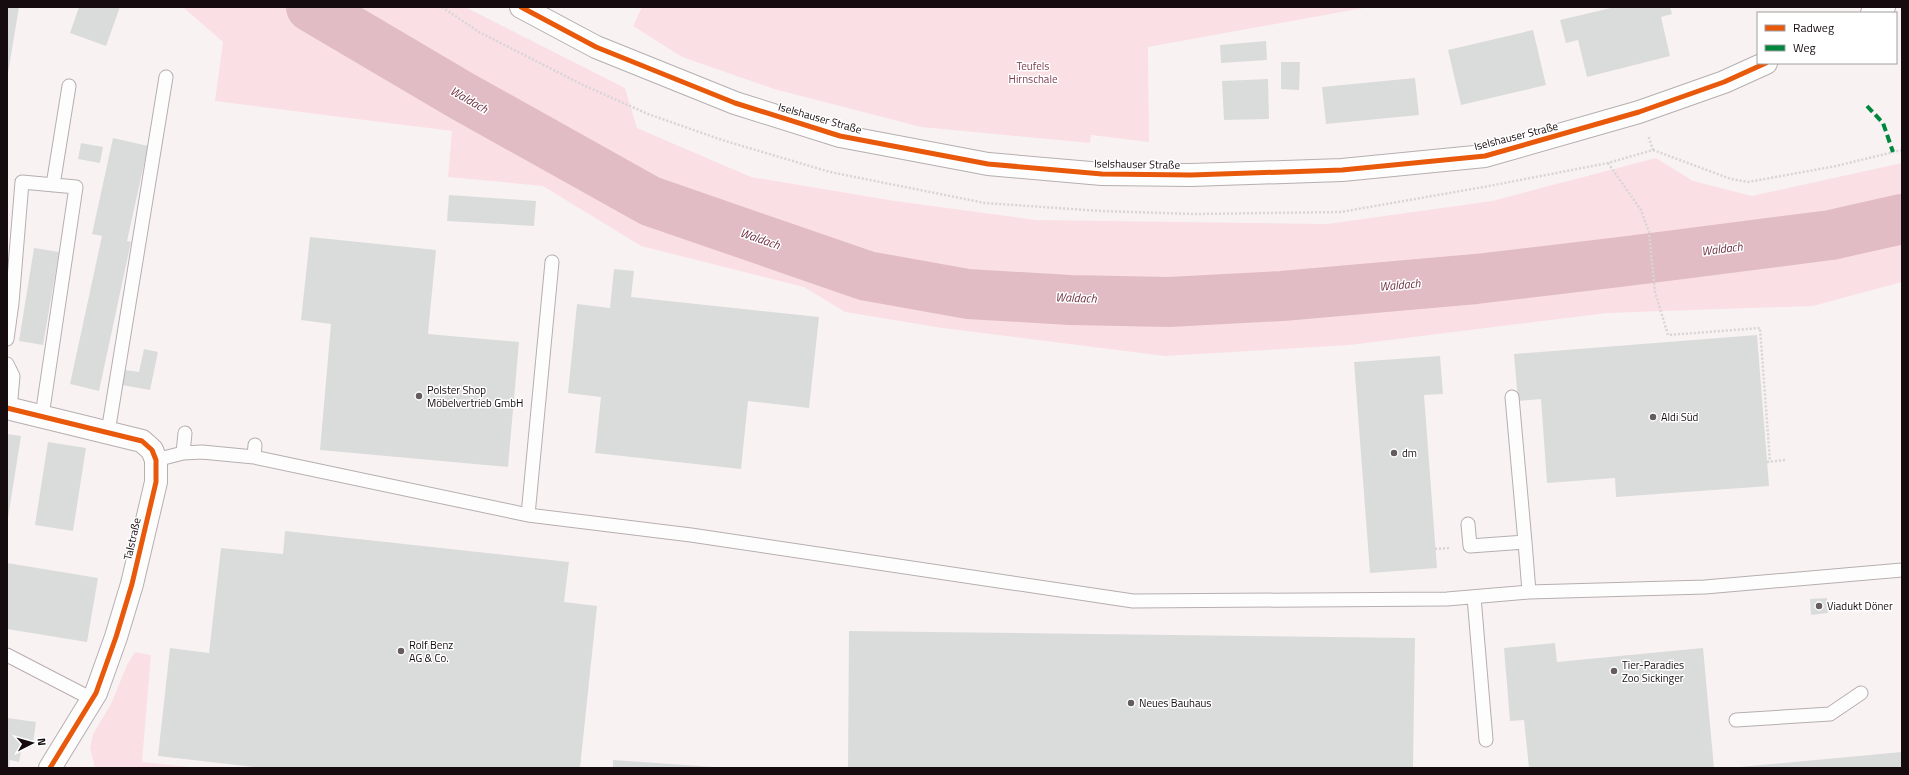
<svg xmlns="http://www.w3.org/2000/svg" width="1909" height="775" font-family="'Titillium Web',sans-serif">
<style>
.green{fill:#fae0e5}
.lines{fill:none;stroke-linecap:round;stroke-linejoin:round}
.river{stroke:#e2bcc4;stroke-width:50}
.building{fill:#dadcdb}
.service-casing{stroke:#b6aeaf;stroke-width:15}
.minor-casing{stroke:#b6aeaf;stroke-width:24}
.path{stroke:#d7d5d5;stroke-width:2.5;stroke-dasharray:2 2;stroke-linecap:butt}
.service{stroke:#fefdfd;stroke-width:13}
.minor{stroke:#fefdfd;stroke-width:22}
.quiet{stroke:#00873e;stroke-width:4;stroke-dasharray:8 4;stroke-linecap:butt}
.cycleway-casing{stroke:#fff;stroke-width:8}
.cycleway{stroke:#e8590c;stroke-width:5}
.poi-dot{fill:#655c5f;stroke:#fff;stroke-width:1.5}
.labels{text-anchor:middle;stroke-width:3;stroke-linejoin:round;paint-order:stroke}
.park-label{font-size:11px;fill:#7d3d4e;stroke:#fff}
.street-label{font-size:11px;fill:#160c0f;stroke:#fff}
.poi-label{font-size:11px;fill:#160c0f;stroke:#fff;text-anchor:start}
.water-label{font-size:12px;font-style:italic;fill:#6e2f41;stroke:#fff}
</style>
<rect width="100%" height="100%" fill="#f9f2f3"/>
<!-- green -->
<path class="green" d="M183,7H465L625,88L637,128L751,177L895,201L1036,220L1327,224L1492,201L1656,158L1693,181L1752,196L1902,163V282L1813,306L1607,313L1350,345L1165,356L942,328L845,312L804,287L641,246L543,186L448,177L452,131L215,101L223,42Z
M642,7H1369L1148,47L1149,142L1091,135L1090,143L921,127L774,89L682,57L633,26Z
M135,652L151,655L142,762L200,768H95L90,748L93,734L111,704L127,665Z"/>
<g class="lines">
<!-- river -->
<path class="river" d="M311,7L462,96L650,201L867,276L968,294L1070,300L1169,302L1282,296L1476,279L1628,261L1831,235L1902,219"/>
</g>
<!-- building -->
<path class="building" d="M7,7H19L8,73H7Z
M79,7H120L106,46L70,33Z
M1615,7H1670L1672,14L1661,17L1670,56L1587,77L1578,40L1566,43L1560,20Z
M1533,30L1546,85L1461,105L1448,50Z
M1266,41L1267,60L1221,63L1220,45Z
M1281,62H1300L1299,90L1281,89Z
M1415,78L1419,115L1326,124L1322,87Z
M1268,79L1269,119L1224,120L1222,81Z
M113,138L148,146L127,241L131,242L99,391L70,384L102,236L92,234Z
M81,143L103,147L100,163L78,159Z
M449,195L536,201L534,226L447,221Z
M310,237L436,250L428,334L519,342L508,467L320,450L331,324L301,320Z
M34,248L59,252L43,345L19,341Z
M614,269L634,271L631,297L819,317L809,408L748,401L741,469L595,453L601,397L568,393L577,304L610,308Z
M1757,335L1769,486L1616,497L1615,478L1547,483L1541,399L1518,401L1514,354Z
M144,349L158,352L150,390L122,385L125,370L139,372Z
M1440,356L1443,394L1424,395L1437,568L1370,573L1354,362Z
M7,434L21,436L8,518H7Z
M48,442L86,448L73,531L35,525Z
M285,531L569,562L564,602L597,606L580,768H262L158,756L170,648L209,653L221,548L283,554Z
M7,563L98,578L87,642L7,629Z
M1827,598L1828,613L1811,615L1810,599Z
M849,631L1415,638L1413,768H848Z
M1555,643L1557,662L1703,648L1714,768H1529L1524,720L1510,721L1504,648Z
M7,718L36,722L33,743L23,741L19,762L10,760L9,768H7Z
M1902,752V768H1740V767Z
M613,760L714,767V768H613Z"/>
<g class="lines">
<defs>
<path id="service" d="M53,185L69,86
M7,339L12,303L22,182L76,187L42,416
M7,364L13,376L10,409
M1512,397L1525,542
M108,432L166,77
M183,453L185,433
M254,457L255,445
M156,460L183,453L202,452L254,457L528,515L691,535L1133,601L1447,599L1529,592L1705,587L1902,570
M528,515L552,262
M1468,524L1470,546L1525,542L1529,592
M1474,597L1486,740
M7,655L92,699
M1736,720L1830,714L1861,693"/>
<path id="minor" d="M521,7L596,47L735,103L840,136L988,164L1102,174L1191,175L1342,170L1485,156L1639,112L1724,82L1766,63
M1872,13L1884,7
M7,408L142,441L152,450L156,460V482L132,584L116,637L96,693L50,768"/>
</defs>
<!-- service casing -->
<use href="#service" class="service-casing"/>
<!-- minor casing -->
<use href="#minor" class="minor-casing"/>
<!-- path -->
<path class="path" d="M442,7L479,32L581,84L648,114L722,140L830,172L985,203L1101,211L1194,214L1341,212L1489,186L1608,163L1653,150L1648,135
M1653,150L1731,179L1748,182L1836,166L1902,150
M1608,163L1641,210L1649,232L1655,292L1668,335L1760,328L1770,462
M1767,462L1786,460
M1435,549L1450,548"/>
<!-- service -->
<use href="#service" class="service"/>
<!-- minor -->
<use href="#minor" class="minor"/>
<!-- quiet -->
<path class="quiet" d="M1867,106L1883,123L1893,152"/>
<defs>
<path id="cycleway" d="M521,7L596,47L735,103L840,136L988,164L1102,174L1191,175L1342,170L1485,156L1639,112L1724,82L1766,63
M7,408L142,441L152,450L156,460V482L132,584L116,637L96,693L50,768"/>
</defs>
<!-- cycleway casing -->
<use href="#cycleway" class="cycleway-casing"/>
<!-- cycleway -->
<use href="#cycleway" class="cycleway"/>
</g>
<!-- markers -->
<g class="poi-dot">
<circle cx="419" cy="396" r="4"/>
<circle cx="1653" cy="417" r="4"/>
<circle cx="1394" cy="453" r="4"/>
<circle cx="1819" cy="606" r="4"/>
<circle cx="401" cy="651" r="4"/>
<circle cx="1614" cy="671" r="4"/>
<circle cx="1131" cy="703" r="4"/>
</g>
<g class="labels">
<!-- park labels -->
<g class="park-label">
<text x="1033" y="70">Teufels<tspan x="1033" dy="13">Hirnschale</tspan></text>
</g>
<!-- street labels -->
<g class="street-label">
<text transform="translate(820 118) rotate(16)" y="4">Iselshauser Straße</text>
<text transform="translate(1516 136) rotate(-14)" y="4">Iselshauser Straße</text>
<text transform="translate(1137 164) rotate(1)" y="4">Iselshauser Straße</text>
<text transform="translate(132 539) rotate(-77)" y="4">Talstraße</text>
</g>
<!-- poi labels -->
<g class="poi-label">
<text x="427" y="394">Polster Shop<tspan x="427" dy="13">Möbelvertrieb GmbH</tspan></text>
<text x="1661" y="421">Aldi Süd</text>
<text x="1402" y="457">dm</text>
<text x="1827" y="610">Viadukt Döner</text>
<text x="409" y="649">Rolf Benz<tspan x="409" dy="13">AG &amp; Co.</tspan></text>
<text x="1622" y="669">Tier-Paradies<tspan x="1622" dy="13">Zoo Sickinger</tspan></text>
<text x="1139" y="707">Neues Bauhaus</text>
</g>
<!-- water labels -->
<g class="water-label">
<text transform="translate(469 100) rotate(30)" y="4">Waldach</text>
<text transform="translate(760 239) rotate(19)" y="4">Waldach</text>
<text transform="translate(1722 249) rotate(-7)" y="4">Waldach</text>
<text transform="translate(1400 285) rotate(-5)" y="4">Waldach</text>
<text transform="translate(1076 298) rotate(2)" y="4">Waldach</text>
</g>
</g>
<!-- border -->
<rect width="1909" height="775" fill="none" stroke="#160c0f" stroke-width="16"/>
<!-- legend -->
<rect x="1757" y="12" width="140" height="52" fill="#ffffff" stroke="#a29e9f"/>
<rect x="1765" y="25" width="20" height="6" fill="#e8590c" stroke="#a29e9f"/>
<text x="1793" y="32" font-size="12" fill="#160c0f">Radweg</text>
<rect x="1765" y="45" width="20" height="6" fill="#00873e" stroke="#a29e9f"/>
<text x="1793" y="52" font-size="12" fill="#160c0f">Weg</text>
<!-- north arrow -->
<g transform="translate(32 743) rotate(84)" stroke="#ffffff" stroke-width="3" paint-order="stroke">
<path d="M0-3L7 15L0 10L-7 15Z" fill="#160c0f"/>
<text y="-6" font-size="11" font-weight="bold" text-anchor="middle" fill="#160c0f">N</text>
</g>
</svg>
